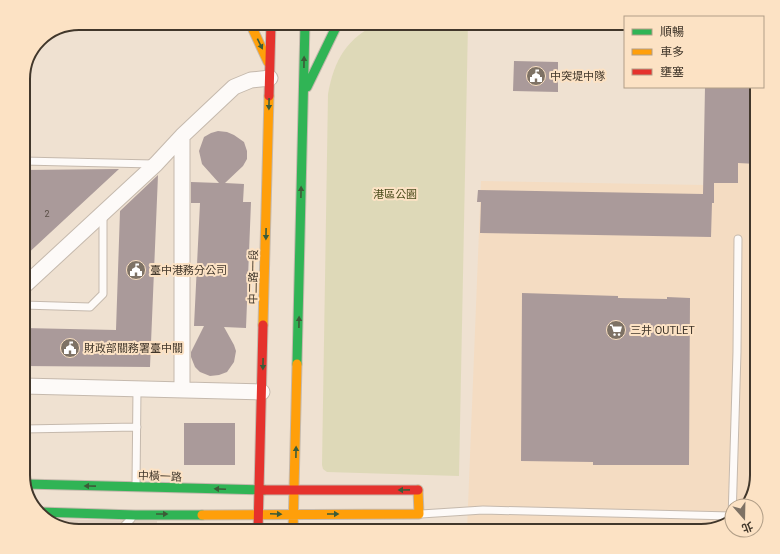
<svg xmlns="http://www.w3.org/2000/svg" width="780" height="554" font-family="Roboto,'Noto Sans TC',sans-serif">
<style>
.built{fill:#f4dcc2}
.education{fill:#e3d2c3}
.green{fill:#ded9b8}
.building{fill:#aa9a9a}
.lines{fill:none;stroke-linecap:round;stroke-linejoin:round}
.lane-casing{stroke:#c5b9ad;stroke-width:9}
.street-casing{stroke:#c5b9ad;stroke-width:17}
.fast-casing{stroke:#c5b9ad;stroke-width:11}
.slow-casing{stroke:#c5b9ad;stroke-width:11}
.jam-casing{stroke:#c5b9ad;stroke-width:11}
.lane{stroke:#fdfaf8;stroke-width:7}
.street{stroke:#fdfaf8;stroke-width:15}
.fast{stroke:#30b455;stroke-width:9}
.slow{stroke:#ff9f0a;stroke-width:9}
.jam{stroke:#e5322d;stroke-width:9}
.oneway{fill:#3c5c38}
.labels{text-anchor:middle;stroke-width:4;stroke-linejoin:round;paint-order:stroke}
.number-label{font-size:9px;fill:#5b5047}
.poi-label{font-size:11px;fill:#41372b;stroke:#fce2c4;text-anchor:start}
.park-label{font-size:11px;fill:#4c4d1d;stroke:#fce2c4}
.street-label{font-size:11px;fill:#41372b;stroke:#fce2c4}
.rim{fill:none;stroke:#41372b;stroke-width:2}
</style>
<rect width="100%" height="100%" fill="#efe1d1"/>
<!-- built -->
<path class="built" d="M757,87V475L746,506H732V520L726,525L701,531H467L481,181L705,185Z"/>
<!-- education -->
<path class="education" d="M45,519L157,521V531H79Z"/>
<!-- green -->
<path class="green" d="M380,23H468L459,476L327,472L323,469L322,465L328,94C334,60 347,37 380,23Z"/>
<!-- building -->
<path class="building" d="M514,61L558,62V92L513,91Z
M705,87H757V164L738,163V183H714V203H712L711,237L480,233L481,202H477L478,190L703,194Z
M218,131L227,132L234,135L244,142L247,151V159L243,166L225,183L244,184L243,202H251L246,328L224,327L234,345L236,351L234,362L227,372L219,375L210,376L200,372L195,367L191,357V352L204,326H194L200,203H191V182L219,183L202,164L199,151L204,137L211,133Z
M119,169L23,258V170Z
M158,175L150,367L23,366V328L116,330L120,211Z
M522,293L618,296V298L667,299V297L690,298L689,465H593V462L521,461Z
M184,423H235V465H184Z"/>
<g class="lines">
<defs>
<path id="lane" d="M23,161L153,164
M23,305L90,307L103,294V215
M23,429L137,427
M136,485L137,389
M421,514L483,510L732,516
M732,519L737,352L738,239
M119,531L131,519"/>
<path id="street" d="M23,287L156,164L182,136L234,87L251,80L270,78
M23,386L262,392
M182,389V136"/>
<path id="fast" d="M307,87L338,23
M297,364L305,23
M25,484L264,490
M39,512L135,515H202"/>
<path id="slow" d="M250,23L268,62
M263,325L269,96
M202,515L419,514L418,490
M293,531L297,364"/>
<path id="jam" d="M269,96L271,23
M264,490H418
M258,531L263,325"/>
</defs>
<!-- lane casing -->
<use href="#lane" class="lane-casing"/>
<!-- street casing -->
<use href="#street" class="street-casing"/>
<!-- fast casing -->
<use href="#fast" class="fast-casing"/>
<!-- slow casing -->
<use href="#slow" class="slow-casing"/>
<!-- jam casing -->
<use href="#jam" class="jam-casing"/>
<!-- lane -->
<use href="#lane" class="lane"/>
<!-- street -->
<use href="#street" class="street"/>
<!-- fast -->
<use href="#fast" class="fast"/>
<!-- slow -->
<use href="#slow" class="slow"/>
<!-- jam -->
<use href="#jam" class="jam"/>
</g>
<!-- one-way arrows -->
<defs><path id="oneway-solid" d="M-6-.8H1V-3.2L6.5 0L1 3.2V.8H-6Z"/></defs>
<g class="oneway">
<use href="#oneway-solid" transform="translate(260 44) rotate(64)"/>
<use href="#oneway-solid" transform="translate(304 62) rotate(-89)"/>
<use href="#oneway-solid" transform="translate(269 104) rotate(91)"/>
<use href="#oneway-solid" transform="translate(301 192) rotate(-89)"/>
<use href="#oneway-solid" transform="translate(266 234) rotate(91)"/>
<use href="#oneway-solid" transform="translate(299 322) rotate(-89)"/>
<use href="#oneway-solid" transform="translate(263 364) rotate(91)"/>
<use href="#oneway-solid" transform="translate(296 452) rotate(-89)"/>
<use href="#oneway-solid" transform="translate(90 486) rotate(-179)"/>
<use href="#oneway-solid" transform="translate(220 489) rotate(-178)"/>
<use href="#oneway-solid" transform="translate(404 490) rotate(179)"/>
<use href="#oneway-solid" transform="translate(162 514)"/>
<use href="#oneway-solid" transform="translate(276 514) rotate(2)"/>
<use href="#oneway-solid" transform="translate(333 514)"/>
</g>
<!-- icons -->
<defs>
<symbol id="civic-disc" viewBox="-11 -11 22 22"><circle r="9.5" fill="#7e7265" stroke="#fce2c4"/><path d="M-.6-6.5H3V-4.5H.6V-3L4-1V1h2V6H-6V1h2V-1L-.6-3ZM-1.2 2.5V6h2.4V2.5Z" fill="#fff"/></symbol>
<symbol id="supermarket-disc" viewBox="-11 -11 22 22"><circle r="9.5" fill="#7e7265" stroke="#fce2c4"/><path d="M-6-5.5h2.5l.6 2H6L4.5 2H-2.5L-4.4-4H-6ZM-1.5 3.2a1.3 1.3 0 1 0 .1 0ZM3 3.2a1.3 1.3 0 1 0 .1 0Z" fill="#fff"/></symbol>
</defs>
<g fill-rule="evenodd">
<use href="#civic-disc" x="525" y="65" width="22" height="22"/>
<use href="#civic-disc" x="125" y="259" width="22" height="22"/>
<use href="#supermarket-disc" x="605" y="319" width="22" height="22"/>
<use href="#civic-disc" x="59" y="337" width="22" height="22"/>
</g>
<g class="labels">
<!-- number labels -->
<g class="number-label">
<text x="47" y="217">2</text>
</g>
<!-- poi labels -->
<g class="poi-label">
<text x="550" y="80">中突堤中隊</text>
<text x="150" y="274">臺中港務分公司</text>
<text x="630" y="334">三井 OUTLET</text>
<text x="84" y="352">財政部關務署臺中關</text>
</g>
<!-- park labels -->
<g class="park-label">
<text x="395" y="198">港區公園</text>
</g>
<!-- street labels -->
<g class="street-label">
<text transform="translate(253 277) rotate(-89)" y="4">中二路一段</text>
<text transform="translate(160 476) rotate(2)" y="4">中橫一路</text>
</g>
</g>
<!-- crop -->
<path d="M0 0H780V554H0ZM79 30H701A49 49 0 0 1 750 79V475A49 49 0 0 1 701 524H79A49 49 0 0 1 30 475V79A49 49 0 0 1 79 30Z" fill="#fce2c4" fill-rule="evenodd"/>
<path class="rim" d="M79 30H701A49 49 0 0 1 750 79V475A49 49 0 0 1 701 524H79A49 49 0 0 1 30 475V79A49 49 0 0 1 79 30Z"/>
<!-- legend -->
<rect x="624" y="16" width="140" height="72" fill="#fce2c4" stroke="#b19e87"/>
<rect x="632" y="29" width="20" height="6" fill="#30b455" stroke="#b19e87"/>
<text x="660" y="36" font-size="12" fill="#41372b">順暢</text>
<rect x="632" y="49" width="20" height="6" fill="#ff9f0a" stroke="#b19e87"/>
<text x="660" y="56" font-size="12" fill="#41372b">車多</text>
<rect x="632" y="69" width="20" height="6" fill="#e5322d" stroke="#b19e87"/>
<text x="660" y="76" font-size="12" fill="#41372b">壅塞</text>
<!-- north arrow -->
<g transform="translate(744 518) rotate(160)"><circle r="19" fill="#fce2c4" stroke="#b19e87"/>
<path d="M0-3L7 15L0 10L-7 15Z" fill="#7e7265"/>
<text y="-6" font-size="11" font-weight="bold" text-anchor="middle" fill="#41372b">北</text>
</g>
</svg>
